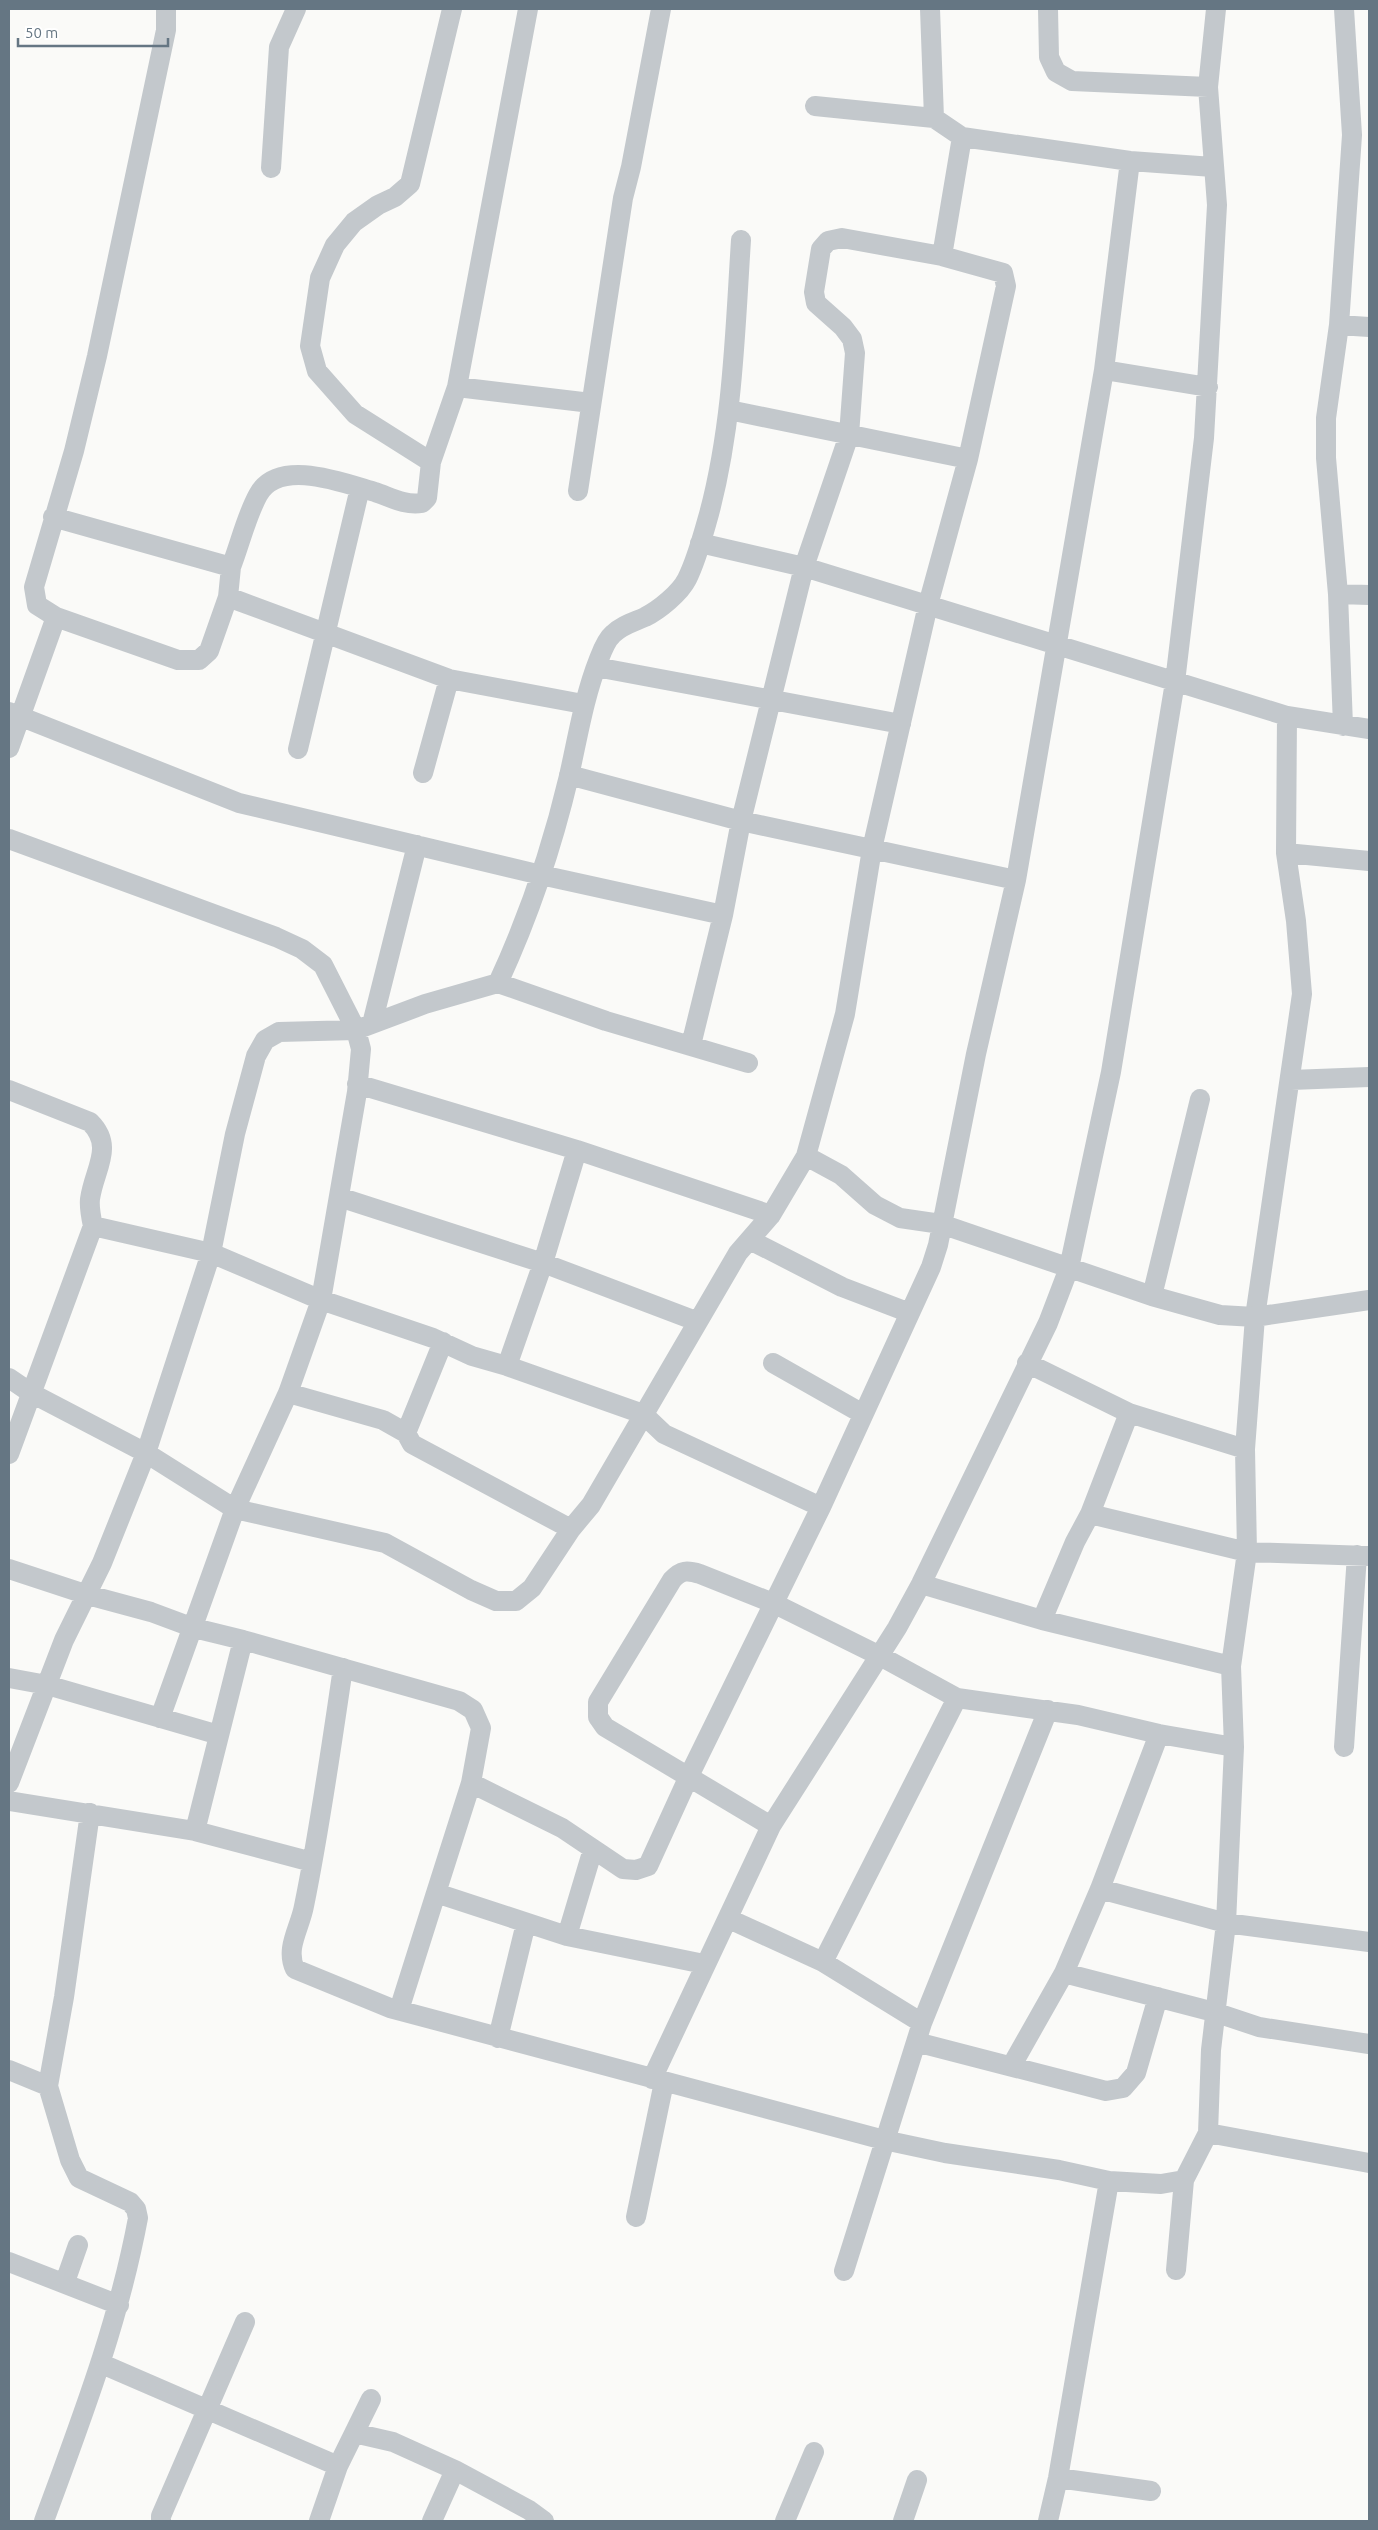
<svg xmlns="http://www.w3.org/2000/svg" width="1378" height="2530" font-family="Ubuntu,sans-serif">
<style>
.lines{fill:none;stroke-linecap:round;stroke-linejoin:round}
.minor{stroke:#c3c8cc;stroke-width:20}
</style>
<rect width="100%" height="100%" fill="#fafaf8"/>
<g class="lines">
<!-- minor -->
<path class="minor" d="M1048,9L1049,57L1056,72L1072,81L1208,87
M815,106L934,118
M962,137L1130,161L1213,167
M271,168L279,47L296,9
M1339,325L1369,327
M1104,370L1208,387
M457,387L591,403
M729,410L968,459
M431,462L355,414L317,371L310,346L320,278L335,245L354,222L378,205L395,197L410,184L452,9
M578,491L623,198L631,167L661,9
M53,517L231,567L228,597L449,679L583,704
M700,543L804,567L1287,716L1369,729
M231,567C240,544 246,517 258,495C278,457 344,483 375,492C390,497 405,506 422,503L427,498L431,462L457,387L528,9
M1338,594L1369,595
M56,617L178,660H199L209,651L228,597
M596,667L901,724
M9,712L239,803L541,875L723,915
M1343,726L1338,594L1326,458V418L1339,325L1352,135L1344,9
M9,748L56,617L37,605L34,587L74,451L97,356L166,30V9
M298,749L360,488
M423,773L449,679
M569,775L741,821L1016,880
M9,839L276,937L302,949L323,965L356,1030L361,1049L357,1092L321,1300L288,1393L235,1509L160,1718
M1286,853L1369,861
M498,983L606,1021L748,1063
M372,1024L417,845
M691,1045L723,915L741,821L804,567L849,435L855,353L852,339L843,327L816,303L814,292L821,249L828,241L842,238L942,256
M1291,1080L1369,1077
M357,1084L577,1150L771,1215
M9,1090L90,1122C115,1147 94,1169 90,1199C89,1208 91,1217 93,1226
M806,1156L841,1175L875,1205L900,1218L941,1224L1152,1296L1220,1315L1255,1317L1369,1300
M339,1197L543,1263L696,1321
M750,1240L842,1287L910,1313
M1152,1296L1200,1099
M773,1363L863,1414
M1027,1363L1129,1413L1245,1449
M507,1366L543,1263L577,1150
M9,1378L31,1393L146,1453L235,1509L385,1543L471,1590L496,1601H516L532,1588L571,1529L591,1505L738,1253L771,1215L806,1156L845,1014L872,849L928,605L968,459L1006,286L1003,273L942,256L962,137L934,118L930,9
M288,1393L383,1420L406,1433L412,1444L571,1529
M406,1433L443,1342
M9,1454L93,1226L211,1253L321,1300L433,1338L472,1356L507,1366L643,1414L664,1434L821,1507
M1090,1514L1247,1552L1369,1556
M9,1569L88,1595L151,1612L194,1628L243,1640L459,1701L473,1710L481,1728L471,1783L436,1893L567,1936L704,1964
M921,1584L1042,1620L1231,1666
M1042,1620L1075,1542L1090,1514L1129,1413
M343,1668C331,1748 320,1828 304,1906C300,1928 285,1948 295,1969L390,2008L884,2140L945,2153L1059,2170L1109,2181L1161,2184L1184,2180L1208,2133L1211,2050L1226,1923L1234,1747L1231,1666L1247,1552L1245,1449L1255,1317L1302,994L1296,921L1286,853L1287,716
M9,1678L47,1685L219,1735
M1344,1747L1357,1555
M9,1783L64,1640L102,1563L146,1453L211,1253L235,1134L256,1056L265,1040L279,1032L356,1030L425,1004L498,983C529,916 552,848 569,776C578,736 584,697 599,659C602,651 607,639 613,634C622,625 634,622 645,617C659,610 680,593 687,579C697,559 703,535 709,514C733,424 735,332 741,240
M471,1783L562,1828L623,1869L636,1870L648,1866L689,1776L821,1507L931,1267L938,1245L976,1054L1016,880L1104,370L1130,161
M9,1801L195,1831L312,1862
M771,1826L605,1727L598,1717V1702L672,1580C681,1570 687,1570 700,1574L773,1603L880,1656L957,1698L1078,1715L1159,1734L1234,1747
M195,1831L243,1640
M1100,1889L1226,1923L1369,1942
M729,1919L823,1962L922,2023
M567,1936L593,1849
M823,1962L957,1698
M1064,1973L1214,2012L1259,2027L1369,2044
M399,2010L436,1893
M498,2038L526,1923
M916,2042L1106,2091L1123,2088L1136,2073L1158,1997
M1012,2065L1064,1973L1100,1889L1159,1734
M9,2070L48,2086
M652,2079L771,1826L897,1628L921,1584L1048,1323L1069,1268L1111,1072L1175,682L1204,438L1217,205L1208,87L1216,9
M1208,2133L1369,2163
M636,2217L664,2082
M9,2262L119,2305
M1176,2270L1184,2180
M844,2271L922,2023L1048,1710
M65,2282L78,2245
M102,2364L338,2466
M354,2433L393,2442L455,2470L529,2510L544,2521
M1058,2478L1151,2491
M44,2521C81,2420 118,2325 138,2218L136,2209L130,2202L79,2178L70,2160L48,2086L64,1997L90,1813
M161,2521V2516L245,2322
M319,2521L338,2466L371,2399
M432,2521L455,2470
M785,2521L814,2452
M903,2521L917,2480
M1048,2521L1058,2478L1109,2181"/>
</g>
<!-- border -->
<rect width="1378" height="2530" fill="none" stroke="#657683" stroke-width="20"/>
<!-- scale -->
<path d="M18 38v8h150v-8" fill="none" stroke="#657683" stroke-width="2.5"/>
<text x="25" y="38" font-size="15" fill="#657683" stroke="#ffffff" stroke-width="4" paint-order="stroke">50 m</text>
</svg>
